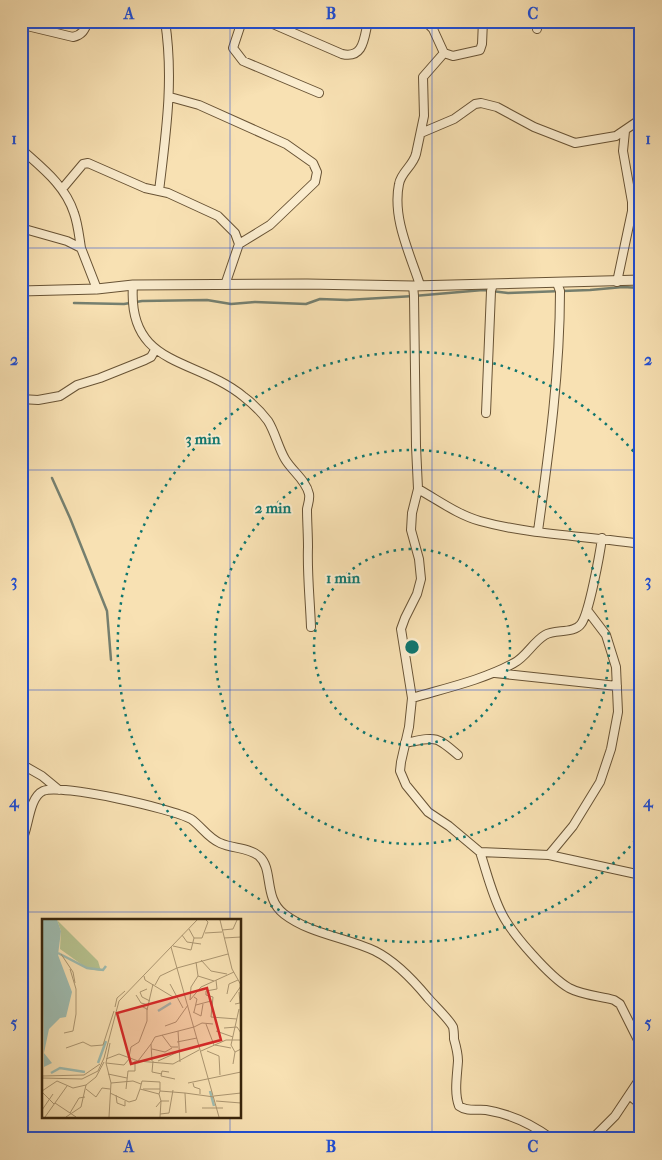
<svg xmlns="http://www.w3.org/2000/svg" width="662" height="1160" font-family="'IM FELL French Canon',serif">
<style>
.lines{fill:none;stroke-linecap:round;stroke-linejoin:round}
.stream{stroke:#757f6f;stroke-width:2.5}
.minor-casing{stroke:#685335;stroke-width:10}
.tertiary-casing{stroke:#685335;stroke-width:11}
.minor{stroke:#faecce;stroke-width:8}
.tertiary{stroke:#faecce;stroke-width:9}
.grid{fill:none;stroke:#1d4ed8;stroke-width:1;stroke-opacity:0.55}
.ring{fill:none;stroke:#0f766e;stroke-width:2.5;stroke-dasharray:2.5 5}
.inset-river{fill:none;stroke:#9ebcb1;stroke-width:2.5}
.inset-road{fill:none;stroke:#ab9570;stroke-width:1}
.view{fill:#d62828;fill-opacity:0.15;stroke:#d62828;stroke-width:2.5}
.inset-edge{fill:none;stroke:#38240b;stroke-width:2.5}
.centre{fill:#0f766e;stroke:#faecce;stroke-width:2.5}
.ring-label{font-size:15px;text-anchor:middle;font-weight:bold;fill:#0f766e;stroke:#faecce;stroke-width:4;stroke-linejoin:round;paint-order:stroke}
.neatline{fill:none;stroke:#1d4ed8;stroke-width:2}
.grid-label{font-size:16px;text-anchor:middle;font-weight:bold;fill:#1d4ed8}
</style>
<rect width="100%" height="100%" fill="#f8e1b3"/>
<filter id="stains"><feTurbulence type="fractalNoise" baseFrequency=".004" numOctaves="4"/><feColorMatrix values="0 0 0 0 .2 0 0 0 0 .09 0 0 0 0 .02 0 0 0 .5 -.17"/></filter>
<radialGradient id="worn" r=".72"><stop offset=".6" stop-color="#630" stop-opacity="0"/><stop offset="1" stop-color="#630" stop-opacity=".3"/></radialGradient>
<g class="lines">
<!-- stream -->
<path class="stream" d="M74,303L124,304L142,301L207,300L231,304L255,302L306,304L320,299L347,300L414,296L483,290L508,293L590,290L623,287L641,288
M52,478L70,518L107,611L111,660"/>
<defs>
<path id="minor" d="M24,21L27,26L73,37C82,35 85,30 88,21
M242,21L233,48L243,61L319,93
M266,21L342,54C364,59 364,38 368,21
M425,21L433,29L444,53L453,56L480,50L482,44L483,21
M537,29L538,21
M170,97L199,105L286,144L313,163L317,172L315,182L270,225L239,244
M421,133L454,119L475,104L481,103L497,107L534,127L575,143L616,136L641,119
M21,149C42,168 65,185 74,213C78,224 79,236 81,248
M62,189L83,164L88,163L145,188L168,193L218,216L235,233L239,244L225,285
M159,191C166,133 174,79 165,21
M21,228L67,241L81,248L97,289
M617,282L632,211V202L623,151L625,131
M133,285C127,368 196,357 244,397C252,403 262,413 268,421C275,432 278,447 285,459C292,471 306,480 309,494C310,499 308,504 307,509C307,521 308,534 308,547C307,573 310,600 311,627
M420,285C410,254 392,218 399,184C401,172 413,166 416,154L424,116L423,77L444,53
M413,286L414,296L416,446L418,489L412,513L411,530L419,559L421,579L417,594L405,618L401,629L412,698L409,727L401,762L400,771L406,785L428,812L449,826L480,852L549,855L641,875
M21,399L38,400L60,396L77,385L100,378L145,360L151,357L155,350
M486,413L491,291L493,284
M418,489C438,500 458,515 480,521C530,535 589,536 641,544
M538,531C549,451 560,372 560,291L557,283
M495,673L617,686
M412,698C446,688 483,680 514,663C526,657 533,642 545,635C555,629 574,634 581,624C589,614 600,553 602,538
M405,743C436,737 435,735 458,755
M21,764L42,776L59,790
M21,842C29,830 28,798 43,791C60,783 173,809 191,819C201,826 208,838 220,843C233,849 248,847 259,856C274,869 263,898 284,914C310,934 345,937 375,951C395,961 414,981 428,998C435,1006 449,1019 453,1027C454,1031 454,1035 454,1039C456,1046 458,1054 458,1061C457,1076 454,1093 459,1106C467,1112 477,1109 486,1110C511,1114 532,1124 552,1139
M480,852C487,873 492,895 502,914C512,934 550,977 569,988C582,995 599,996 614,1000L620,1004L641,1046
M549,855L573,826L600,782L611,749L618,712L616,667L606,635L587,610
M629,1095L641,1105
M592,1139L615,1116L641,1077"/>
<path id="tertiary" d="M21,291L97,289L133,285L307,284L413,286L641,280"/>
</defs>
<!-- minor casing -->
<use href="#minor" class="minor-casing"/>
<!-- tertiary casing -->
<use href="#tertiary" class="tertiary-casing"/>
<!-- minor -->
<use href="#minor" class="minor"/>
<!-- tertiary -->
<use href="#tertiary" class="tertiary"/>
</g>
<!-- grid -->
<path class="grid" d="M230,21V920M432,21V1139M21,248H641M21,470H641M21,690H641M21,912H641M230,1116V1139"/>
<!-- distance rings -->
<g class="ring">
<circle cx="412" cy="647" r="98"/>
<circle cx="412" cy="647" r="197"/>
<path d="M640 835A295 295 0 1 1 640 459"/>
</g>
<!-- overview -->
<g transform="translate(42 919)">
<rect width="199" height="199" fill="#f8e1b3"/>
<path d="M15,1L56,42L59,52L46,50L18,30L19,12Z" fill="#b7c491"/>
<path d="M0,1H15L19,12L16,36L30,73L24,98L18,99L7,110L2,134L10,144L2,148Z" fill="#9ebcb1"/>
<path class="inset-river" d="M16,34L45,49L61,51L64,47M116,92L129,84M56,144L64,122M9,154L18,149L43,153M168,172L172,187"/>
<path class="inset-road" d="M178,1L190,50L199,66M180,11L191,10L195,1M163,14L180,13M140,16L145,23L159,25M152,19H160L166,3L164,1M182,19L199,18M131,27L149,31L152,19L147,10M129,28L177,198M19,35L31,53L33,64M159,41L169,52L185,55M154,43L156,57L172,62M102,57L103,61L131,78M174,61L175,70L164,72V76L171,78L169,98L195,100M128,65L141,89M113,66L118,57L135,49L186,35M105,70L98,73L100,78L108,82M185,75L187,65L196,61M94,76L99,84L107,86M148,81L159,68L192,53M148,81L149,68L156,57M188,83L199,67M193,85L198,84L197,73M154,86L169,82M73,88L75,79L83,72M105,91L111,65M151,93L159,97L161,85M152,93L155,80L152,78M164,105L172,126M123,107L134,103L146,86M152,108L160,104L171,105M182,109L195,108L199,114M136,112L138,143M174,112L191,118M22,114L31,112L34,95V70L28,50M120,116L129,128H136M135,123L155,119M173,126L189,129M24,129L41,123L49,127L61,126L72,92M110,130L123,133L130,129M159,132L184,121H199M165,132L177,137L178,156M193,133L189,126L197,90M87,138L89,128L97,123L105,102V90L99,87M64,140L77,135L96,142L131,145L157,131M96,142L109,125M110,142L109,125L113,118L152,108M111,142L110,153L120,155M116,142L136,133M64,144L82,146L88,139M191,145L193,133L199,130M127,153L120,152L119,157L133,160M66,155L85,159M0,157L42,156L58,145M0,159L40,160L56,152L62,139L77,82L155,1M69,164L91,162L99,165M146,164L199,153M151,164L152,168L158,170V175M44,170L54,178L60,169L68,170M84,170L86,152H93V142M98,170L100,162L118,163V172M101,170H118M0,172L15,162L31,169L44,166L54,158L62,143M0,173L12,185M68,174L87,183L94,181L98,170L117,175M143,174L172,178M117,175L118,172L143,174L144,194M74,176L75,184L83,187V182M172,177L199,174M174,182L199,184M13,184L34,198M114,188L119,182L117,175M160,189H181M0,191L11,175M28,194L37,179L43,178M118,195L127,194L131,171M3,198L25,167M24,198L39,188L44,166M67,198L69,164L64,144L68,124M118,198L119,182H127"/>
<path class="view" d="M165,69L179,121L89,145L75,94Z"/>
<rect width="199" height="199" class="inset-edge"/>
</g>
<circle cx="412" cy="647" r="8" class="centre"/>
<g class="ring-label">
<text x="203" y="444">3 min</text>
<text x="273" y="513">2 min</text>
<text x="343" y="583">1 min</text>
</g>
<!-- margin -->
<rect width="662" height="1160" fill="none" stroke="#f8e1b3" stroke-width="55"/>
<rect x="28" y="28" width="606" height="1104" class="neatline"/>
<g class="grid-label">
<text x="129" y="19">A</text>
<text x="331" y="19">B</text>
<text x="533" y="19">C</text>
<text x="14" y="144">1</text>
<text x="648" y="144">1</text>
<text x="14" y="365">2</text>
<text x="648" y="365">2</text>
<text x="14" y="586">3</text>
<text x="648" y="586">3</text>
<text x="14" y="807">4</text>
<text x="648" y="807">4</text>
<text x="14" y="1028">5</text>
<text x="648" y="1028">5</text>
<text x="129" y="1152">A</text>
<text x="331" y="1152">B</text>
<text x="533" y="1152">C</text>
</g>
<rect width="100%" height="100%" filter="url(#stains)"/>
<rect width="100%" height="100%" fill="url(#worn)"/>
</svg>
